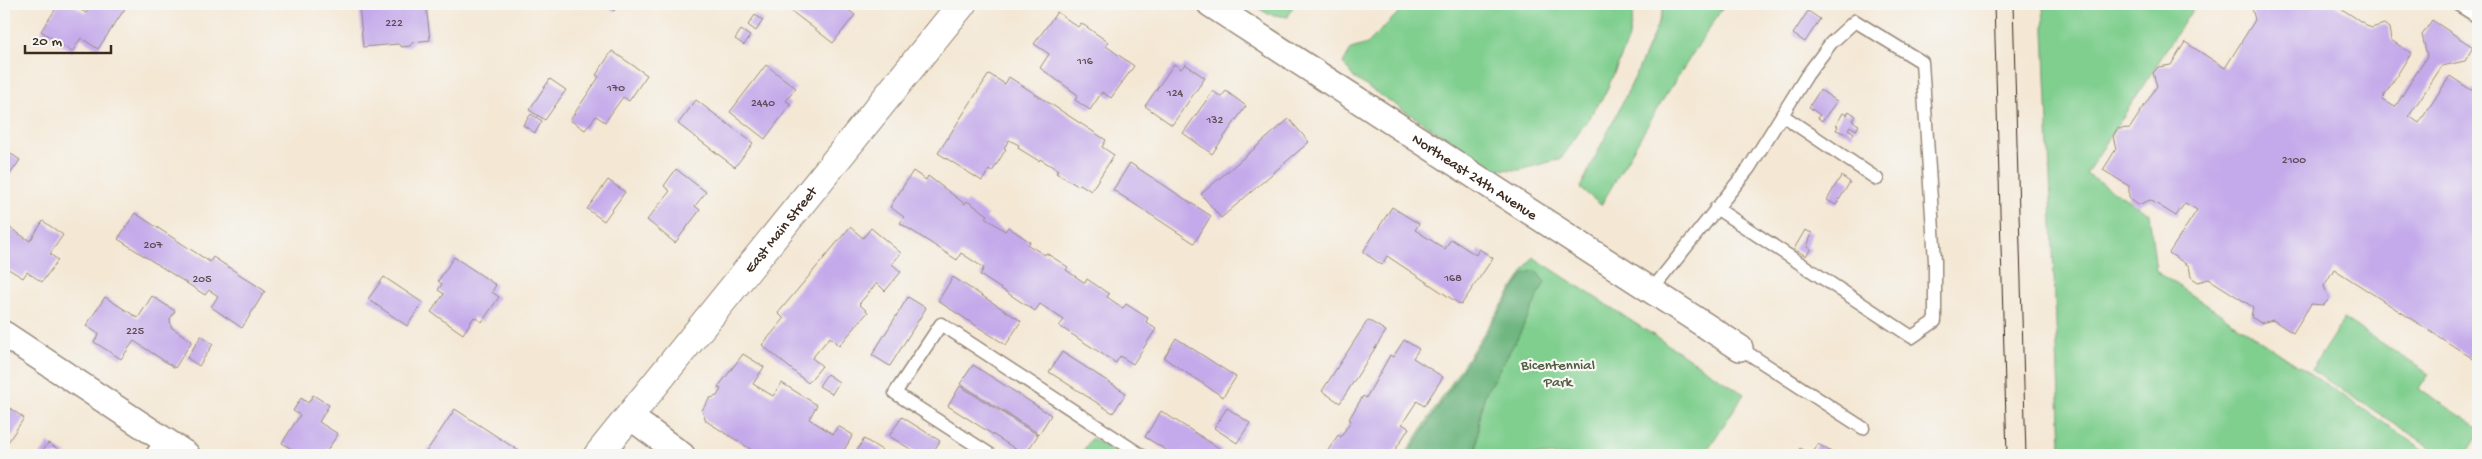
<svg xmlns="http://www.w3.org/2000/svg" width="2482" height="459" font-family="'Gochi Hand',sans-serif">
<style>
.green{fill:#80cf8f;stroke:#5e7c56}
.forest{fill:#68b27a;stroke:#526e4c}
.building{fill:#c4aaea}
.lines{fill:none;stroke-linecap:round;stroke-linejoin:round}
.service-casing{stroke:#98897a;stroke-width:15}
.minor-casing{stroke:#98897a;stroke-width:28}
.secondary-casing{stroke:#98897a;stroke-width:30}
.service{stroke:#fff;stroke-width:12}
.minor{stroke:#fff;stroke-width:25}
.secondary{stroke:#fff;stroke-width:28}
.tram{stroke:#3b2a1e;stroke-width:1}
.labels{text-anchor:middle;stroke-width:4.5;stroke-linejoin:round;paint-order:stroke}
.number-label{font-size:12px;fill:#5d4a51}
.street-label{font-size:15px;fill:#3b2a1e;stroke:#f6f6f2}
.park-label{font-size:15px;fill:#505c40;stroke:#f6f6f2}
</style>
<rect width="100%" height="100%" fill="#f6f6f2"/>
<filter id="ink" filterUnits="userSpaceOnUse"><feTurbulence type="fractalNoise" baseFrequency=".02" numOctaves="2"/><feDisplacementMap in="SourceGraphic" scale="10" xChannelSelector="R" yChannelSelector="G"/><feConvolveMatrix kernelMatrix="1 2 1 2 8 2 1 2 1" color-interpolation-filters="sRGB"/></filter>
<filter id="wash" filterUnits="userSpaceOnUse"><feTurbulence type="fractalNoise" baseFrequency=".0096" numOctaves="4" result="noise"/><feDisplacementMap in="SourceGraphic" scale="20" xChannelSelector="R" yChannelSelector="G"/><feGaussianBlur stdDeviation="1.12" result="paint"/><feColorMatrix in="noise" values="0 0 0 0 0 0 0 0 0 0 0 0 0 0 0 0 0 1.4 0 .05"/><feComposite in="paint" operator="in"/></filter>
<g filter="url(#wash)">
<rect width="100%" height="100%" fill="#f4e8d5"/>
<!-- green -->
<path class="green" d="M1252,4H1294L1288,17L1268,14Z
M1407,4H1635L1628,41L1605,94L1561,159L1519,170L1494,169L1354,78L1343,63L1351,49L1367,44Z
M1664,4H1725L1657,109L1601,205L1580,188L1635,77L1661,17Z
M2043,4H2196L2086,174L2149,213L2156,271L2432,455H2118L2108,449L2061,447Z
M1533,257L1744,394L1704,455H1405Z
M2344,319L2429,374L2419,389L2478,427V436L2466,455H2443L2311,370Z
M1092,438L1119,455H1080Z"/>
<!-- forest -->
<path class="forest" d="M1535,270L1545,282L1518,337L1485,394L1479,418L1476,455H1408L1524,274Z
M2071,448L2108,449L2118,455H2070Z"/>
<g id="blocks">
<!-- building -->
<path class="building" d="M59,4H71L86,13L92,4H128L98,49L81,38L72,52L41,31Z
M359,4H426L430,40L413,42L410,46L402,47L398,44L363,47Z
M604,4H619L614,11Z
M782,4H840L855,15L833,43Z
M2254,4H2334L2371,28L2384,24L2389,28L2391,40L2411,53L2382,99L2395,107L2427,56L2422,35L2432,20L2473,47L2465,61L2442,66L2409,116L2419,123L2450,76L2471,90L2478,88V362L2334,269L2324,286L2329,299L2324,305L2311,304L2293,333L2273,320L2261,323L2251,317L2253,307L2209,279L2198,282L2191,277L2189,266L2169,253L2197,210L2185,203L2176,216L2150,200L2138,205L2129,198V186L2103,170L2116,149L2113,136L2117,129L2130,128L2157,86L2153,73L2158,67L2171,65L2185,42L2225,68L2255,20L2252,8Z
M1808,11L1820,19L1805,42L1793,34Z
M1057,12L1078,27L1081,23L1108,42L1106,46L1134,66L1111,98L1102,92L1090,110L1075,100L1078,95L1040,68L1049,54L1034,44Z
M755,15L763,20L756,31L748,25Z
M741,30L750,36L744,45L735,39Z
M612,51L647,75L629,101L623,97L605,122L596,116L585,130L570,120L599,77L596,75Z
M1174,64L1181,69L1185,64L1205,78L1172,125L1145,106Z
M766,65L796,88L786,101L791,104L765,139L730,112Z
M989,74L1005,84L1009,77L1106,140L1102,147L1114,155L1091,191L1080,184L1078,186L1056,173L1058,170L1040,159L1039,161L1018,148L1019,145L1009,140L1004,148L1006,149L992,172L989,170L982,181L938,153Z
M550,79L566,90L545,120L529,110Z
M1820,90L1837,101L1822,121L1818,118L1820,115L1809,107Z
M1213,91L1221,97L1226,91L1246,106L1212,154L1183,133Z
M696,100L753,143L735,167L678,124Z
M1849,111L1856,116L1852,121L1859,125L1856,130L1850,126L1848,129L1854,133L1852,136L1836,130L1838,126L1836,125L1843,113L1847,115Z
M531,114L542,121L535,133L523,125Z
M1289,119L1309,142L1221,218L1201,194Z
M4,149L20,160L4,183Z
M1130,163L1211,216L1194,243L1113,190Z
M676,169L706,192L695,206L700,210L675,243L647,220L670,191L664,186Z
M913,171L926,180L928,176L965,204L967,201L988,215L986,218L1005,231L1008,227L1030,242L1028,245L1045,255L1046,253L1068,267L1066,270L1085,283L1087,279L1109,294L1107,297L1123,308L1126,304L1148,318L1146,322L1156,329L1133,364L1120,356L1116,363L1059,326L1064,320L1040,304L1035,311L980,275L984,268L961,253L957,260L900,223L904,217L890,207Z
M1841,176L1850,182L1836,205L1827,200Z
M608,180L625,192L604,221L587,209Z
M1392,207L1419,224L1415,230L1445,249L1451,239L1476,255L1479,249L1493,258L1461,305L1387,256L1382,265L1363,252Z
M135,213L210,262L213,257L265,291L242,328L211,307L218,296L209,290L205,295L118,239Z
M43,221L63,235L50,254L58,260L42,282L27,272L23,278L5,267L4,269V224L30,241Z
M850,227L863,238L871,228L901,253L892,264L901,272L885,291L877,283L859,304L868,312L839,346L830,337L812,358L822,366L808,383L762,345L784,319L778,313Z
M1805,230L1812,233L1807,247L1811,249L1806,256L1794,249Z
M454,257L496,285L492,292L499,297L482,322L474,317L463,334L431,312L444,294L438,290L442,284L438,281Z
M384,277L423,303L407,326L368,299Z
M953,277L1021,321L1006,345L938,301Z
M152,296L175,311L170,319L171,327L192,341L175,368L134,341L121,359L94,342L99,334L86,326L105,297L138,318Z
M908,297L926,308L890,366L872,355Z
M1368,320L1386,331L1340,403L1322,391Z
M201,336L213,344L199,366L187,358Z
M1176,338L1236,377L1223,397L1164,358Z
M1404,340L1419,349L1413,358L1443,377L1424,406L1417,401L1402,424L1409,428L1392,455H1325L1338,435L1341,437L1351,420L1349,419L1363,396L1366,398L1390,355L1393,357Z
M1062,352L1126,393L1113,413L1049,372Z
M743,354L764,367L753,384L773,396L782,383L817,405L809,419L833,434L838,426L853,435L841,455H760L706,421L702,410L710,398L717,396L721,389L718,387Z
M973,365L1051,415L1039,434L960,384Z
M827,374L839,382L832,394L819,386Z
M960,386L1038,435L1025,455L948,406Z
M313,395L329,405L319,422L338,434L324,455H301L282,443L300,415L293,411L301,398L308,403Z
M4,404L24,418L4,448Z
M1227,408L1250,423L1237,443L1214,428Z
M455,409L525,455H424Z
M1161,411L1222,450L1219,455H1174L1145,437Z
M902,417L940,441L931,455H920L889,436Z
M864,439L882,450L879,455H854Z
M48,443L68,455H40Z
M1818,444L1836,455H1795L1800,448L1812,455Z"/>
</g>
</g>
<g filter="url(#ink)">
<use href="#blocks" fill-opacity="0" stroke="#98897a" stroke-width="1"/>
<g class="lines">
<defs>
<path id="service" d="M2457,4L2478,17
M1782,115L1877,179
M1651,291L1749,168L1807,75L1831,43L1855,21L1922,62L1935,261V321L1912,337L1716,208
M1740,348L1863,428
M151,455L163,439
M991,455L895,393L941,324L1141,455"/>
<g id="minor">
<path id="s1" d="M1210,4L1740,348"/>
<path d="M4,334L187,455"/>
<path d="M629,416L682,455"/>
</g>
<g id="secondary">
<path id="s2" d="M598,455L962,4"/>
</g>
</defs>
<!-- service casing -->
<use href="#service" class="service-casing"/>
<!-- minor casing -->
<use href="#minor" class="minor-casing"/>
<!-- secondary casing -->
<use href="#secondary" class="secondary-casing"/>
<!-- service -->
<use href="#service" class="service"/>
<!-- minor -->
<use href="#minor" class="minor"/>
<!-- secondary -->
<use href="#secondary" class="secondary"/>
<!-- tram -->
<path class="tram" d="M1994,4L2007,455
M2013,4L2026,455"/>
</g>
</g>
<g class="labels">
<!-- number labels -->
<g class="number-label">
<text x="394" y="26">222</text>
<text x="1085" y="64">116</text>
<text x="616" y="91">170</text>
<text x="1175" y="96">124</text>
<text x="763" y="106">2440</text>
<text x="1215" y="123">132</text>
<text x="2294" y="163">2100</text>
<text x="153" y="248">207</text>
<text x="1453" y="281">168</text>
<text x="202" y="282">205</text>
<text x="135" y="334">225</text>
</g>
<!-- street labels -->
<g class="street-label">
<text dy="5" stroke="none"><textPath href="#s1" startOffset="316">Northeast 24th Avenue</textPath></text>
<text dy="5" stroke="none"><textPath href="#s2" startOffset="290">East Main Street</textPath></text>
</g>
<!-- park labels -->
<g class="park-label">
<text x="1558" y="369">Bicentennial<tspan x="1558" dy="17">Park</tspan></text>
</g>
</g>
<!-- margin -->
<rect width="2482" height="459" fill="none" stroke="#f6f6f2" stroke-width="20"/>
<!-- scale -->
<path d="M25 45v8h86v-8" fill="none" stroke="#3b2a1e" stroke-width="2.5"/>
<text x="32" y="45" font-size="15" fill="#3b2a1e" stroke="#f6f6f2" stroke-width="4" paint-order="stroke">20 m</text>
</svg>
